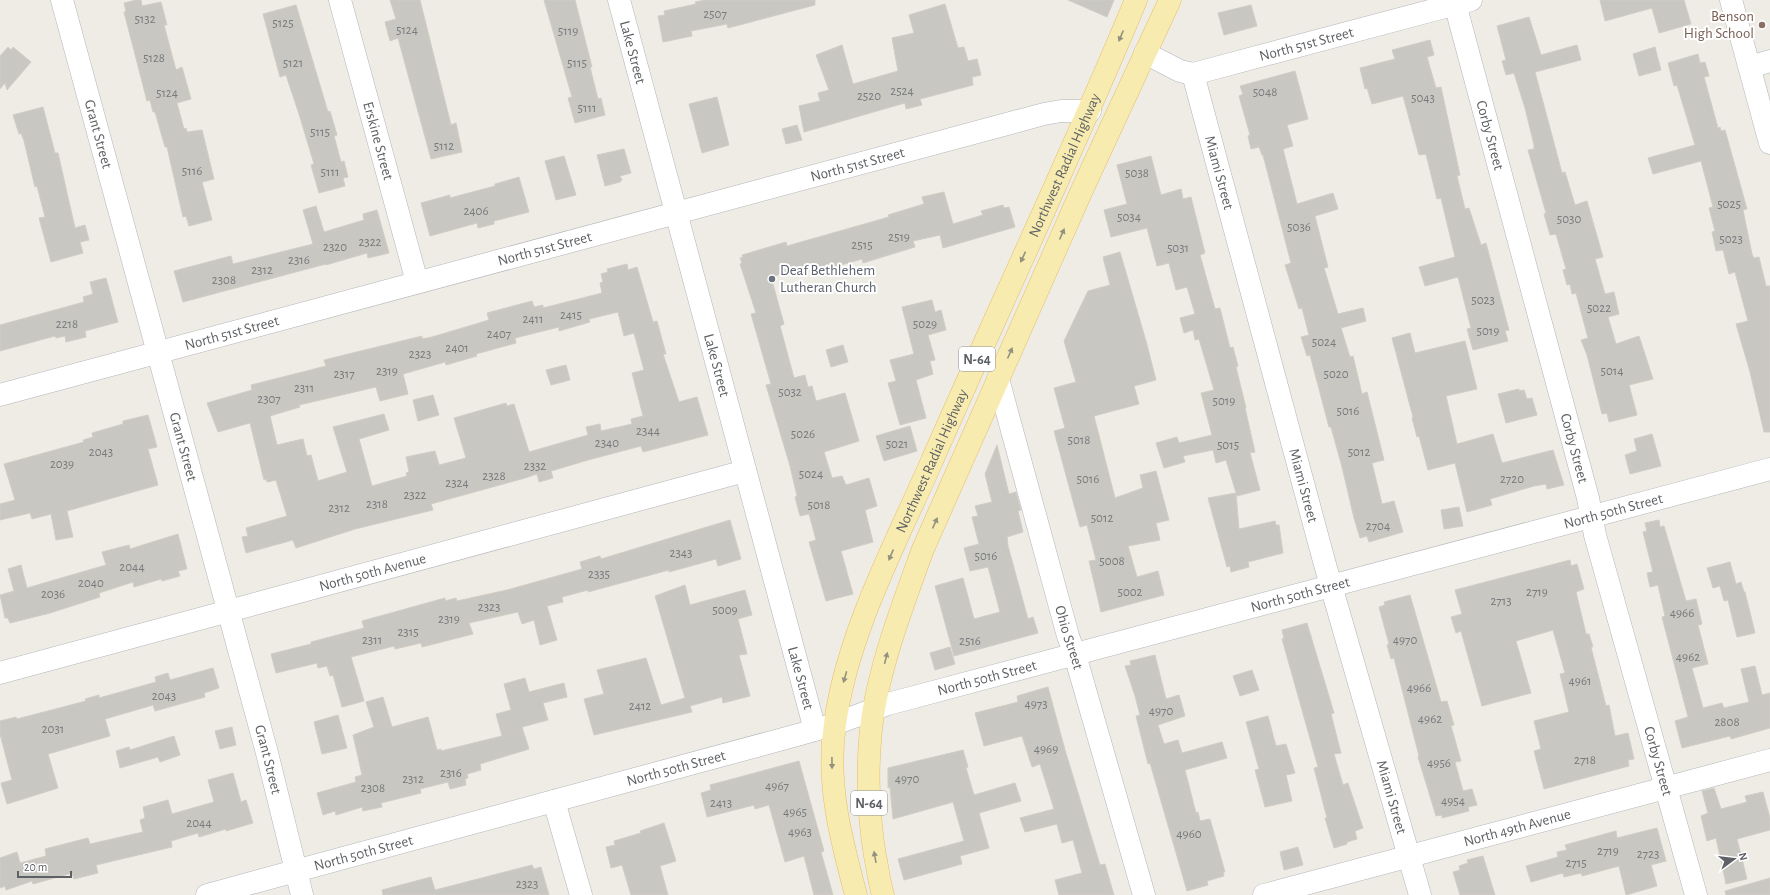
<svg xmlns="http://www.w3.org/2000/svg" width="1770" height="895" font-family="'Alegreya Sans',sans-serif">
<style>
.building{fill:#c9c7c2;stroke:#d2cdc4;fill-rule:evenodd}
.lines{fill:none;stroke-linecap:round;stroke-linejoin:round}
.minor-casing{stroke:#b2b5b9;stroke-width:23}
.major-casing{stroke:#e6bf66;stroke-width:23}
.minor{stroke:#fff;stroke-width:22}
.major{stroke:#f8ebb0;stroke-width:22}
.oneway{fill:#93917f}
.education-dot{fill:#8d6e63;stroke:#fff;stroke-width:1.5}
.worship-dot{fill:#6b7280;stroke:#fff;stroke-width:1.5}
.labels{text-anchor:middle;stroke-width:4;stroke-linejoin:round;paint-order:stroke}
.number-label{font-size:13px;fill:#787a7c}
.shield{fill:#fff;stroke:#8e9092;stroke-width:1}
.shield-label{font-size:14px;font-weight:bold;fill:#5d6064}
.education-label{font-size:15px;fill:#785e54;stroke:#fff;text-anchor:end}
.street-label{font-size:15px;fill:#5d6064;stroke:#fff}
.worship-label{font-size:15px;fill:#5b616d;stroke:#fff;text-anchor:start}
</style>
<rect width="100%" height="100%" fill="#eeece5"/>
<!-- building -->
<path class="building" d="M136,0H141L142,6L161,2L167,25H164L176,70L182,67L191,99L177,103L184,129L186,128L187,132L202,130L214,179L202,182L212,220L189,226L186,216L183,217L167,147H165L155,112H153L150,100L147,101L124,12L126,11L124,3Z
M390,0H420L451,125L456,123L462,152L431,159L398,38L390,41L385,22L396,19Z
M544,0H575L592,67H590L598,99L601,98L605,115L575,123L568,98L572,97Z
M705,0H815V5L728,28L727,24L691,31L692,36L663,42L658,16L665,15L664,11L696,4L695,2Z
M1068,0H1114L1107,17Z
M1600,0H1684L1691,24L1659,33L1652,8L1605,21Z
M945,4L958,48L964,47L968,61L977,59L981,75L972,77L973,85L920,99L922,105L906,109L905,103L804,132L799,106L820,101L818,93L829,90L816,55L842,45L853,84L898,71L892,38L914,33L909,15Z
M296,5L328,112L330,111L337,135L334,136L341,162L344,161L348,177L343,178L345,186L319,193L311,165L314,164L299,114L286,75L280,77L263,14Z
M1251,5L1257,26L1224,35L1218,13Z
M1529,17L1541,55L1577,45L1581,60L1535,72L1562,173L1565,172L1575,205L1587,201L1603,257L1595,259L1605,294L1614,292L1619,314L1608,317L1616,344L1639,336L1653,379L1629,385L1637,415L1609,422L1607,413L1602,414L1587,355L1581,340L1588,338L1576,293L1572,294L1570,284L1567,285L1563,270L1566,269L1556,234L1550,235L1544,214L1546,213L1528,150L1534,149V145L1525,108L1514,73L1506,75L1502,61L1506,60L1497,26Z
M1430,40L1434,55L1427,57L1436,88L1441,87L1460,175L1457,176L1465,209L1469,208L1481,245L1486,243L1509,330L1505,331L1508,341L1473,350L1467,329L1471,328L1458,277L1425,286L1419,267L1455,257L1441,198L1437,199L1426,154L1419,155L1403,96L1372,104L1367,88L1365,89L1360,68L1395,59L1392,50Z
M8,47L11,50L13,47L31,62L7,90L5,83L0,89V56Z
M1655,47L1661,70L1639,76L1633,54Z
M1698,54L1700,63L1705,62L1709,76L1704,77L1718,128L1720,127L1721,131L1725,130L1747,209L1743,210L1752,254L1754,258L1759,257L1766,286H1770V432H1764L1750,372L1736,324L1748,321L1735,272L1729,274L1723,250L1716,251L1712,232L1715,231L1709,208L1713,207L1701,161L1653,174L1648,158L1695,145L1677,85L1674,86L1668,63Z
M1295,71L1308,119L1287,125L1293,146L1283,149L1297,204L1333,193L1338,209L1315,216L1328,267L1324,268L1338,314L1363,308L1366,321L1341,328L1350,357L1353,356L1362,394L1367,392L1384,460L1372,463L1382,504L1394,501L1403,532L1369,542L1367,536L1360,538L1354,518L1342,467L1331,427H1329L1310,355L1307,356L1301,337L1309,335L1302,308L1299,309L1285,265L1291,263L1263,155H1262L1259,147L1251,149L1248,136L1250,135L1239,96L1243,94L1240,86Z
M717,97L729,145L702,153L689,104Z
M43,107L55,153H58L75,228L85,225L89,240L80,242L83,253L51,262L39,218L45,217L37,186L35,187L24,141L21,133L19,134L13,115Z
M797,125L802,140L786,144L782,129Z
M624,149L631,173L620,176L622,180L620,182L605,186L597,155Z
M564,156L576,195L556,200L545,161Z
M1151,156L1161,195L1181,189L1183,199L1191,197L1205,253L1200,255L1215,309L1220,308L1230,348L1233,347L1238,366L1236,367L1246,408H1245L1255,452L1250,453L1260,490L1237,496L1226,460L1216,463L1213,450L1183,456L1185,462L1164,468L1156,443L1177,437L1179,443L1212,435L1201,393L1214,390L1199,339L1195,340L1193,330L1184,333L1180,318L1195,314L1187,287L1176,290L1169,263L1157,266L1147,228L1111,237L1104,210L1127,204L1117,165Z
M519,177L529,212L494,221V224L478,228L477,223L430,236L421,203L450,195V198L495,186V184Z
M944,192L953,224L983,215L981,211L1003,205L1004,208L1009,207L1015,227L943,248L940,235L913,241L915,247L863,263L862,259L813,273L811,265L771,277L784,324L780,326L794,378L805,375L808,387L812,386L816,401L845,393L859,441L824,452L832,478L842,476L846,485L869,478L877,506L865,510L873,542L841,551L853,594L826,601L809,542L816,540L809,514L800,516L795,497L797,496L790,466L766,385L771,384L751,314L756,313L740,264L742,263L740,258L743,257L742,255L786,242L787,246L882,219L889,217L888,215L924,204L922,197Z
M316,206L324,232L364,220L363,214L377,210L389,253L368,258L367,253L326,265V264L183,302L174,271L231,256L233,264L313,244L303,210Z
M1120,252L1146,341L1156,380L1134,386L1139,404L1094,416L1115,498L1143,488L1140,475L1156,471L1169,520L1156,523L1160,540L1128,546L1137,577L1158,571L1164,595L1101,612L1089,561L1096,560L1087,525L1080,527L1054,431L1065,428L1054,388L1076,382L1064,341L1088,291L1110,285L1103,257Z
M627,264L628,270L637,267L653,322L657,321L666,354H663L679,402L697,397L708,435L643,452L641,446L588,460L551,471L553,478L539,482L537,474L525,478L431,504L433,510L355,529L296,548L293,540L246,553L242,537L248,536L246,528L287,516L276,480L267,482L266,479L264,480L250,423L218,432L207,403L252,390L251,385L326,366L324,360L422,336V339L432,337L489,320L487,313L532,301L534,307L543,305V308L602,293L600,283L603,282L601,274L608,272L607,269ZM618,312L624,336L634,333L644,370L632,373L643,416L631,419L632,424L601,431L600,424L586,427L588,435L529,452L514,404L507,406L506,403L454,418L466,458L439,465L435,451L406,457L409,472L406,473L407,476L372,486L359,439L389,430L384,414L333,427L347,472L318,481L311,455L307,456L303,439L277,445L270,416L300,407L299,405L376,387L380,401L408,394L403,374L445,362L446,365L477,356L476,354L516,343L515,338L559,327V331L590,322L589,319Z
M106,278L118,322L85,331L86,337L66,342L65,336L56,338L55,336L0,351V325L84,302L83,297L93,294L90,282Z
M932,300L935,312L941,310L946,330L928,335L935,360L930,361L933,374L916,380L926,418L900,425L888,383L896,381L890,360L914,354L902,307Z
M1410,333L1415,353L1465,341L1477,389L1446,396L1457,444L1493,434L1502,463L1553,450L1564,485L1547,489L1546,484L1534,486L1490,499L1492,505L1467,512L1455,463L1428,470L1419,436L1417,437L1412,418L1413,417L1392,338Z
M843,345L848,362L831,367L826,350Z
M566,365L570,380L551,385L546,370Z
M1519,389V391L1524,390L1527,399L1532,398L1537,415L1506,423L1498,394Z
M433,395L439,415L418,421L413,400Z
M148,415L157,447L148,449L158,485L67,511L73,537L56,540L51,514L32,519L30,513L0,520V504L15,500L4,464L84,442L83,440L93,437L92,433L123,424V421Z
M910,426L917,451L884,461L876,436Z
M1652,434L1661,466L1630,474L1625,455L1637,451L1634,439Z
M997,445L1009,494L1016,492L1021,510L1018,511L1023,532L1007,537L1008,546L1028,619L1033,617L1038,633L954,656L935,586L963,578L974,619L1000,612L988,567L970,571L964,548L979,544L972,517L978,516L975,506L992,502L985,474Z
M1236,493L1239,529L1275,521L1276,525H1279L1283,553L1248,562L1249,567L1231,572L1230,566L1227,567L1208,498Z
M1459,507L1463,526L1444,529L1441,510Z
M730,520L741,559L718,566L716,559L669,572V570L588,592V590L562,597L563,602L547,606L557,640L540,645L534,620L522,624L518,612L469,623L473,634L422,647L421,643L395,649L394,646L351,657L364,701L342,707L333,675L330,676L327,666L318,668L317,663L276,673L271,654L311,644V642L364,628L362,621L445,598V601L456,598L457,601L507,590L582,569L580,562L600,556L601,559Z
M1659,520L1660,527L1664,526L1686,601L1696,599L1702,624L1698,625L1708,664L1692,668L1703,708L1722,703L1724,708L1749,702L1741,669L1755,666L1762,695L1770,693V728L1731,739L1730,736L1682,748L1675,721L1688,717L1662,617L1665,616L1658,585L1650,587L1647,573L1653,572L1643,532L1647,531L1645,523Z
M178,534L187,569L178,571L180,576L162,581L161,579L134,587L133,582L99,593L100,597L50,613L10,623L8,618H5L0,595L14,591L8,569L21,565L27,588L106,565L102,552L129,545L130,549Z
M1570,560L1571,566L1577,564L1584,589L1576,592L1586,634H1589L1593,647H1591L1606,706L1609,705L1615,736L1628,733L1634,759L1628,760L1629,766L1544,789L1534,751L1541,749L1534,721L1569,712L1560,674L1565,673L1553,630L1516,641L1531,693L1482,706L1461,631L1456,633L1451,617L1462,614L1455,590Z
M1730,562L1736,584L1741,582L1744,592H1745L1755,633L1737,637L1728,600L1724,601L1720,586L1713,588L1707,568Z
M685,585L690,605L745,590L752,615L738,619L747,654L739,655L750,696L723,703L722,697L690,706L692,712L594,735L584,699L604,694L597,670L646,658L661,705L685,698L655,596Z
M1410,595L1441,702L1447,701L1454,725L1451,726L1461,761L1455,762L1463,791L1472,789L1477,805L1468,807L1469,811L1442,818V815L1436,816L1418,757L1419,756L1394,658L1391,659L1387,645L1389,644L1379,607L1385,605L1384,602Z
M1307,623L1334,713L1331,714L1341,753L1334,754L1343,785L1348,783L1363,828L1355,831L1357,839L1347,842V844L1334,848L1325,818H1327L1314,768L1318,767L1282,639L1284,638L1282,630Z
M950,647L955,664L935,670L930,653Z
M1155,655L1166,699L1179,695L1185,716L1158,725L1164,744L1178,740L1182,753L1222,742L1227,758L1185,770L1196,813L1198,812L1200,821L1210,819L1225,872H1223L1224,876L1207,881L1208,885L1187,891L1150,763L1148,764L1136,716L1140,715L1135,696L1125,666L1131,665L1130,661Z
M213,668L219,688L204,693L205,697L155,711L153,705L105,719L110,736L48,754L58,788L7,804L1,783L12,780L0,734V721L16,717L17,719L86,701L85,699L99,695V698L156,682L155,677L168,673L170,680Z
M1252,670L1259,690L1240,696L1233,676Z
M525,678L529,692L564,683L567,697L543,703L548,720L522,727L529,749L480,764L481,770L467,774L468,778L465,779L466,785L450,789L448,782L420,789L421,793L381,803L382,807L363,811L362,807L336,815L335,811L323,815L317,793L356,782L355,777L362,775L353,735L374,727L366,702L383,697L392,727L428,717L437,750L441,749V751L502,736L496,714L511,710L504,684Z
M1048,687L1065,750L1100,865L1105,864L1114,895H1059L1055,880L1082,873L1073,840L1062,843L1057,824L1025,832L1020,818L1054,809L1040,764L1032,767L1022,736L984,746L975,713L1018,702L1017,696Z
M338,715L347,748L322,754L314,722Z
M1268,716L1276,746L1286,744L1295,773L1286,775L1292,801L1265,807L1255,770L1259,769L1246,722Z
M232,727L236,745L220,749L215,731Z
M174,736L180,755L160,762L158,757L120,768L116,751L129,747L130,750Z
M963,750L968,767L966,768L974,795L1015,783L1021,801L979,813L989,848L960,856L962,864L904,880L898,859L964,841L953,802L893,819L890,787L888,788V768Z
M799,761L824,851L821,852L833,895H814L804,856L785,862L769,805L755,809L754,805L707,817L701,793L711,790L710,785Z
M233,773L241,802L246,800L253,823L226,831V829L199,837L198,833L171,841L172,847L96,865L98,873L74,879L72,873L33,884L32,881L6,890L5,886L0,888V858L17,852L20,863L46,856L45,849L88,838L90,844L143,832L140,820L145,818L143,807L168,800L172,814L214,802L208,780Z
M1714,788L1721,809L1747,802L1745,796L1763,792L1770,818V830L1737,839L1747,879L1726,884L1716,838L1707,841L1701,816L1708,813L1702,791Z
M664,823L676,861L660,866L668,895H631L622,865L611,868L606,847L615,845L614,841L641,833L640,831Z
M1657,828L1666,861L1651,865L1657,886L1626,895L1619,866L1582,876L1581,873L1564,877L1563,873L1531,882L1526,866L1558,857L1557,852L1567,850L1565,845L1616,831L1617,838Z
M1298,847L1303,865L1284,870L1280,852Z
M1483,856L1495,895H1460L1453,872L1460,870L1459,866L1468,863L1467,860Z
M532,865L534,869L541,867L549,895H383L382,890L431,877L435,890Z
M1770,878V895H1726L1725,891Z"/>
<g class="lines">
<defs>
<g id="minor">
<path id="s1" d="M62,0L267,753L302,895"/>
<path id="s2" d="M340,0L417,282"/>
<path id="s3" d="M619,0L815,730"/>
<path id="s4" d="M1454,0L1588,498L1595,535L1696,895"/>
<path d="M1731,0L1770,143"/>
<path id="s5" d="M1145,53L1180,71L1193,74L1471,0"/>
<path d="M1750,67L1770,61"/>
<path id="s6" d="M1193,74L1324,561L1420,895"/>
<path id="s7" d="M998,379L1068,636L1075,655L1144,895"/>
<path id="s8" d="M0,395L1044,114L1061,111H1090"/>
<path id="s9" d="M0,673L745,471"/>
<path d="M554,801L581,895"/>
<path id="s10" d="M207,895L801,734L835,724L888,704L1770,469"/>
<path id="s11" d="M1264,895L1770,760"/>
</g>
<g id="major">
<path id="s12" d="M856,895C841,839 826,783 835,724C847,634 895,545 931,463C999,308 1071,156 1136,0"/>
<path d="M883,895C879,882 878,869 875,856C869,819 867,779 870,741C874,679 902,607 923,549L1082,190L1170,0"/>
</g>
</defs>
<!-- minor casing -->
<use href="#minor" class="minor-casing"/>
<!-- major casing -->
<use href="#major" class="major-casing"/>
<!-- minor -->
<use href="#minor" class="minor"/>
<!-- major -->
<use href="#major" class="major"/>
</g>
<!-- one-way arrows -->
<defs><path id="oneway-solid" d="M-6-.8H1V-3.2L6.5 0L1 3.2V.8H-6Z"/></defs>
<g class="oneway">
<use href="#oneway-solid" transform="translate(1121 36) rotate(113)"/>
<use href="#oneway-solid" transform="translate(1062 234) rotate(-66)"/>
<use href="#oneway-solid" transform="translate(1023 257) rotate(115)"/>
<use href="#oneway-solid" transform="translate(1010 353) rotate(-66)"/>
<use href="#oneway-solid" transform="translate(935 523) rotate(-66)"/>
<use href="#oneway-solid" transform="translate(891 555) rotate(113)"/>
<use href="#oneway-solid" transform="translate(886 658) rotate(-76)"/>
<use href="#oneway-solid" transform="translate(845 677) rotate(106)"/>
<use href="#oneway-solid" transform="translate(832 763) rotate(89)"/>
<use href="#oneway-solid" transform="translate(875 857) rotate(-100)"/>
</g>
<!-- markers -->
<circle class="education-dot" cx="1762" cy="25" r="4"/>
<circle class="worship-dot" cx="772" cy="279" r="4"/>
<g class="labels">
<!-- number labels -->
<g class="number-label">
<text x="715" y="18">2507</text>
<text x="145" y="23">5132</text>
<text x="283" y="27">5125</text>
<text x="407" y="34">5124</text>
<text x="568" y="35">5119</text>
<text x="154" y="62">5128</text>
<text x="293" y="67">5121</text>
<text x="577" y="67">5115</text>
<text x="902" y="95">2524</text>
<text x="1265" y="96">5048</text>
<text x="167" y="97">5124</text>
<text x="869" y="100">2520</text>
<text x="1423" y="102">5043</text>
<text x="587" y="112">5111</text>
<text x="320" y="136">5115</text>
<text x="444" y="150">5112</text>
<text x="192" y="175">5116</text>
<text x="330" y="176">5111</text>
<text x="1137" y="177">5038</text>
<text x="1729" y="208">5025</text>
<text x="476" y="215">2406</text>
<text x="1129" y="221">5034</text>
<text x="1569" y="223">5030</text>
<text x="1299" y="231">5036</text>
<text x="899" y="241">2519</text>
<text x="1731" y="243">5023</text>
<text x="370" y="246">2322</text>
<text x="862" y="249">2515</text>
<text x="335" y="251">2320</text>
<text x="1178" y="252">5031</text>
<text x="299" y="264">2316</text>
<text x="262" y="274">2312</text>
<text x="224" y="284">2308</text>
<text x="1483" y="304">5023</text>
<text x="1599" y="312">5022</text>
<text x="571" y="319">2415</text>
<text x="533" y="323">2411</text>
<text x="67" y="328">2218</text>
<text x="925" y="328">5029</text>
<text x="1488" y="335">5019</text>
<text x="499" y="338">2407</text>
<text x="1324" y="346">5024</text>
<text x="457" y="352">2401</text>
<text x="420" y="358">2323</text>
<text x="387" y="375">2319</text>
<text x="1612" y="375">5014</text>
<text x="344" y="378">2317</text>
<text x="1336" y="378">5020</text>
<text x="304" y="392">2311</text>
<text x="790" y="396">5032</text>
<text x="269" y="403">2307</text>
<text x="1224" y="405">5019</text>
<text x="1348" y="415">5016</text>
<text x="648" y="435">2344</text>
<text x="803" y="438">5026</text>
<text x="1079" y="444">5018</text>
<text x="607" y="447">2340</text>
<text x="897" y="448">5021</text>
<text x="1228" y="449">5015</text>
<text x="101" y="456">2043</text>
<text x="1359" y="456">5012</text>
<text x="62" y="468">2039</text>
<text x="535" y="470">2332</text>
<text x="811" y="478">5024</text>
<text x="494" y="480">2328</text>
<text x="1088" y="483">5016</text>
<text x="1512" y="483">2720</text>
<text x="457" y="487">2324</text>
<text x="415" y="499">2322</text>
<text x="377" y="508">2318</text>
<text x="819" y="509">5018</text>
<text x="339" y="512">2312</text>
<text x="1102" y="522">5012</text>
<text x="1378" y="530">2704</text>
<text x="681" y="557">2343</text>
<text x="986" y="560">5016</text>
<text x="1112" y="565">5008</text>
<text x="132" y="571">2044</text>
<text x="599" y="578">2335</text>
<text x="91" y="587">2040</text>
<text x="1130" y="596">5002</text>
<text x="1537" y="596">2719</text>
<text x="53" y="598">2036</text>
<text x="1501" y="605">2713</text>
<text x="489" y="611">2323</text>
<text x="725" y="614">5009</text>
<text x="1682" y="617">4966</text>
<text x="449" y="623">2319</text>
<text x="408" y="636">2315</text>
<text x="372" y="644">2311</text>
<text x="1405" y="644">4970</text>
<text x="970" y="645">2516</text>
<text x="1688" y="661">4962</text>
<text x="1580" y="685">4961</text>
<text x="1419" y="692">4966</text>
<text x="164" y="700">2043</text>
<text x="1036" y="708">4973</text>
<text x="640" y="710">2412</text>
<text x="1161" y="715">4970</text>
<text x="1430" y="723">4962</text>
<text x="1727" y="726">2808</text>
<text x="53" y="733">2031</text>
<text x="1046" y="753">4969</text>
<text x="1585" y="764">2718</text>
<text x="1439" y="767">4956</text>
<text x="451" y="777">2316</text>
<text x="413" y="783">2312</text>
<text x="907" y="783">4970</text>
<text x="777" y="790">4967</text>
<text x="373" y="792">2308</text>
<text x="1453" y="805">4954</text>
<text x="721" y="807">2413</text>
<text x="795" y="816">4965</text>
<text x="199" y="827">2044</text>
<text x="800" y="836">4963</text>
<text x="1189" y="838">4960</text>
<text x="1608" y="855">2719</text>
<text x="1648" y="858">2723</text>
<text x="1576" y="867">2715</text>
<text x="527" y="888">2323</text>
</g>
<!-- shield labels -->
<g class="shield">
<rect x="959" y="347" width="36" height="24" rx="3"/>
<rect x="851" y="791" width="36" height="24" rx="3"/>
</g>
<g class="shield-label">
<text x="977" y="364">N-64</text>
<text x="869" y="808">N-64</text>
</g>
<!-- education labels -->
<g class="education-label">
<text x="1754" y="21">Benson<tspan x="1754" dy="17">High School</tspan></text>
</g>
<!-- street labels -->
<g class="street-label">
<text dy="5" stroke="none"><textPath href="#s5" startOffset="170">North 51st Street</textPath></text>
<text dy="5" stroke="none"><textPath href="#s3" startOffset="54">Lake Street</textPath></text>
<text dy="5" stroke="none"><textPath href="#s1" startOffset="139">Grant Street</textPath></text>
<text dy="5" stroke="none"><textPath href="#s4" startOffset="140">Corby Street</textPath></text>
<text dy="5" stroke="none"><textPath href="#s2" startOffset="146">Erskine Street</textPath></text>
<text dy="5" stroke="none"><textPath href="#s8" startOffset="888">North 51st Street</textPath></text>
<text dy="5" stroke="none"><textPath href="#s12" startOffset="779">Northwest Radial Highway</textPath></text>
<text dy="5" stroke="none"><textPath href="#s6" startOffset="102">Miami Street</textPath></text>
<text dy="5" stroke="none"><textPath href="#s8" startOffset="564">North 51st Street</textPath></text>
<text dy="5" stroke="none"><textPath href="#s8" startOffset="240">North 51st Street</textPath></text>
<text dy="5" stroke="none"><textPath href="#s3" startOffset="378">Lake Street</textPath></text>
<text dy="5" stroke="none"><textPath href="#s1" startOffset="463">Grant Street</textPath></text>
<text dy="5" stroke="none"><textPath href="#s4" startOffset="464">Corby Street</textPath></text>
<text dy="5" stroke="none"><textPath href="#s12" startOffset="455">Northwest Radial Highway</textPath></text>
<text dy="5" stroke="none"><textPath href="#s6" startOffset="426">Miami Street</textPath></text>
<text dy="5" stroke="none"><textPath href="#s10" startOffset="1458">North 50th Street</textPath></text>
<text dy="5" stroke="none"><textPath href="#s9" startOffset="386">North 50th Avenue</textPath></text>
<text dy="5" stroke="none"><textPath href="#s10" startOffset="1134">North 50th Street</textPath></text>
<text dy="5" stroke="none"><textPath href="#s7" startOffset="268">Ohio Street</textPath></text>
<text dy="5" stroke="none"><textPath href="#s3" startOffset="702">Lake Street</textPath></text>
<text dy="5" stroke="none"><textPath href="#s10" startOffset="810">North 50th Street</textPath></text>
<text dy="5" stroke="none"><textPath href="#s1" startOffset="787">Grant Street</textPath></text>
<text dy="5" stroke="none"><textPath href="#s4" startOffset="788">Corby Street</textPath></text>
<text dy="5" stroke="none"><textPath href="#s10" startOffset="486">North 50th Street</textPath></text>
<text dy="5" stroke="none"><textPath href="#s6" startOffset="750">Miami Street</textPath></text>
<text dy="5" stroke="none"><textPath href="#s11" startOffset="262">North 49th Avenue</textPath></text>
<text dy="5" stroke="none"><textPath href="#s10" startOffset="162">North 50th Street</textPath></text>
</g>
<!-- worship labels -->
<g class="worship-label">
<text x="780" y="275">Deaf Bethlehem<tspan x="780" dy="17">Lutheran Church</tspan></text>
</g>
</g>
<!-- north arrow -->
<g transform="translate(1734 859) rotate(75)" stroke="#ffffff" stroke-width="3" paint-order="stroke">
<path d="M0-3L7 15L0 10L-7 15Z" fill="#5d6064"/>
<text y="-6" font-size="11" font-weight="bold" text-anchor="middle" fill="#5d6064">N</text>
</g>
<!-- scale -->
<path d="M18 871v6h53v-6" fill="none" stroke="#5d6064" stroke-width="2"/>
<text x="24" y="871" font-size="12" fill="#5d6064" stroke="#ffffff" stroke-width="3" paint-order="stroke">20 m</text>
</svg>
